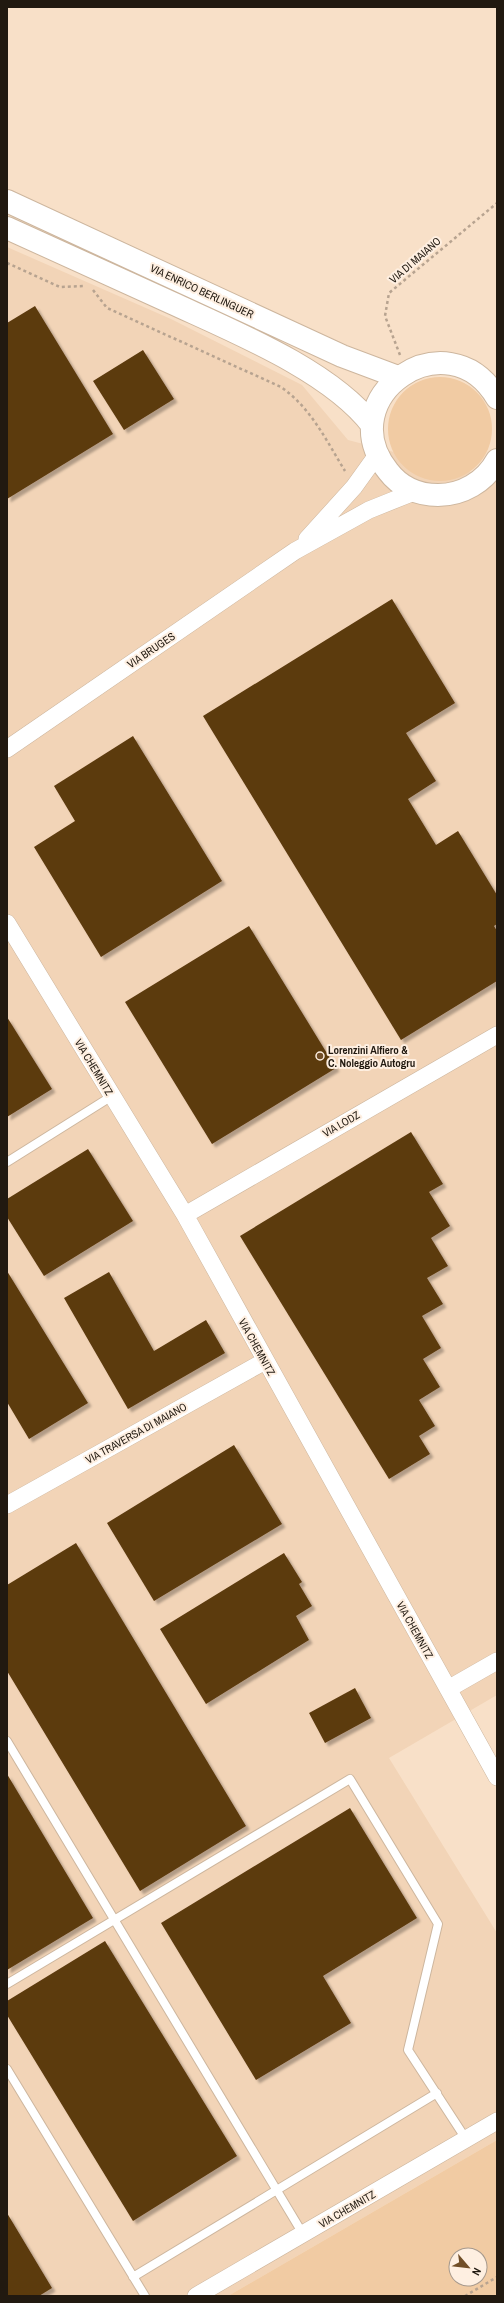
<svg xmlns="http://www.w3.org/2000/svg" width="504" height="2303" font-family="'Archivo Narrow',sans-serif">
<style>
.built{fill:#f2d4b7}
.green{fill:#f1cba3;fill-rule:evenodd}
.building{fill:#5c3a11;filter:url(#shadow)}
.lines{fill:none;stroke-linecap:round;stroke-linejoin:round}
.lane-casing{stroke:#cdb69e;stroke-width:10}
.street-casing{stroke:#cdb69e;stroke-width:18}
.secondary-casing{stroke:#cdb69e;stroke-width:24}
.path{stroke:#b7a390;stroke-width:2.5;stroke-dasharray:3 3;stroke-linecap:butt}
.lane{stroke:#fff;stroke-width:8}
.street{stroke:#fff;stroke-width:17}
.secondary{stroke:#fff;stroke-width:22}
.poi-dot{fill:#714e27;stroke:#feefe1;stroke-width:1.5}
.labels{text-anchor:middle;stroke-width:4;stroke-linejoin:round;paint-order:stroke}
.street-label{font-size:11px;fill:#211910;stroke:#feefe1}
.poi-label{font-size:11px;font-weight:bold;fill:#211910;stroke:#feefe1;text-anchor:start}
</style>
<defs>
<filter id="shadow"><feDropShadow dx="3.5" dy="3.5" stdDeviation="1" flood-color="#0004"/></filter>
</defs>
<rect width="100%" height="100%" fill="#f8e0c8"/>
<!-- built -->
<path class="built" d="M7,247L171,319L302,385L348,440L497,479V1695L389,1758L497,1933V2140L228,2296H7Z"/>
<!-- green -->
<path class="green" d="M388 429a52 52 0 1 1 104 0a52 52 0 1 1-104 0Z
M497,2140V2296H228ZM456,2255H480V2279H456Z"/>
<!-- building -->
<path class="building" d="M35,306L113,434L7,499V323Z
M143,350L174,399L124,430L93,381Z
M392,599L455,703L406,733L436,781L408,799L436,845L458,831L497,895V924L494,926L497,931V981L401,1040L203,716Z
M133,736L222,881L101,957L34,847L75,821L54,786Z
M249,926L336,1068L212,1144L125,1002Z
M7,1017L52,1089L7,1117Z
M411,1132L443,1184L429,1192L450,1226L431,1238L448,1266L427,1278L443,1304L422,1316L441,1348L423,1359L440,1387L419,1400L435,1426L419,1436L430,1454L389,1479L240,1236Z
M88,1149L133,1221L44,1276L7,1217V1199Z
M7,1271L88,1403L29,1439L7,1402Z
M109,1272L154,1351L206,1320L225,1353L128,1409L64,1298Z
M234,1445L282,1524L154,1601L107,1523Z
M76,1543L246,1826L140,1891L7,1671V1585Z
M284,1553L302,1582L299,1584L312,1606L296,1616L309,1640L206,1704L160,1629Z
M355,1688L371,1718L325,1743L309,1713Z
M7,1774L93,1918L7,1970Z
M350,1808L417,1918L323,1976L351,2023L256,2080L161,1923Z
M105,1941L237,2156L133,2221L7,2015V2001Z
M7,2213L52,2288L39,2296H7Z"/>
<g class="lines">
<defs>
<path id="lane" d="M7,1162L112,1096
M7,1741L303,2234
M7,1984L350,1779L438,1924L408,2050L466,2139
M7,2069L145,2296
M133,2277L437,2093"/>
<path id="street" d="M307,539L354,487L377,455
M7,749L295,551L369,510L414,492
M7,923L185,1215L497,1777
M185,1215L497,1035
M7,1505L265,1361
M448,1689L497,1661
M196,2296L497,2121"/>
<path id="secondary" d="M7,201L342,356L398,377
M7,228C62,253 117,278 172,303C235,332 331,371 372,425
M497,398C448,315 329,397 388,471C400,487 418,495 438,495C462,495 485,482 497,460"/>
</defs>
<!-- lane casing -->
<use href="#lane" class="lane-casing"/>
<!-- street casing -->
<use href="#street" class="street-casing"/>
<!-- secondary casing -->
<use href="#secondary" class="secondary-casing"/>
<!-- path -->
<path class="path" d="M7,263L60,287L84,286
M93,290L107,308L281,387C311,408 326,440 345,471
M400,355L385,316L389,293L497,203
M465,2296L497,2277"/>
<!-- lane -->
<use href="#lane" class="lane"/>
<!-- street -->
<use href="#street" class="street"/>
<!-- secondary -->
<use href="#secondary" class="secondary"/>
</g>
<!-- markers -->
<circle class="poi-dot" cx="320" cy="1056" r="4"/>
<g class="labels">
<!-- street labels -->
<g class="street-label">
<text transform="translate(415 260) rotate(-41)" y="4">VIA DI MAIANO</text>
<text transform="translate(202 291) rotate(25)" y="4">VIA ENRICO BERLINGUER</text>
<text transform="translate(151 650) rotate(-34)" y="4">VIA BRUGES</text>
<text transform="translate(94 1067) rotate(59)" y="4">VIA CHEMNITZ</text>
<text transform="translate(341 1124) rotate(-30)" y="4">VIA LODZ</text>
<text transform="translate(257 1347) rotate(61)" y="4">VIA CHEMNITZ</text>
<text transform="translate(136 1433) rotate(-29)" y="4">VIA TRAVERSA DI MAIANO</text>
<text transform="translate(415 1630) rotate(61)" y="4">VIA CHEMNITZ</text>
<text transform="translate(347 2209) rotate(-30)" y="4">VIA CHEMNITZ</text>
</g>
<!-- poi labels -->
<g class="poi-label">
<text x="328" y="1054">Lorenzini Alfiero &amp;<tspan x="328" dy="13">C. Noleggio Autogru</tspan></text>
</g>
</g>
<!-- border -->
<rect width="504" height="2303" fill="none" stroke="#211910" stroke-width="16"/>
<!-- north arrow -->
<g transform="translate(468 2267) rotate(118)"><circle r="19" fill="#feefe1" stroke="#a6998d"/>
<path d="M0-3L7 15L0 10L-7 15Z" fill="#714e27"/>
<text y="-6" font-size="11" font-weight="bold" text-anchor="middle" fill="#211910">N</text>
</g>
</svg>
